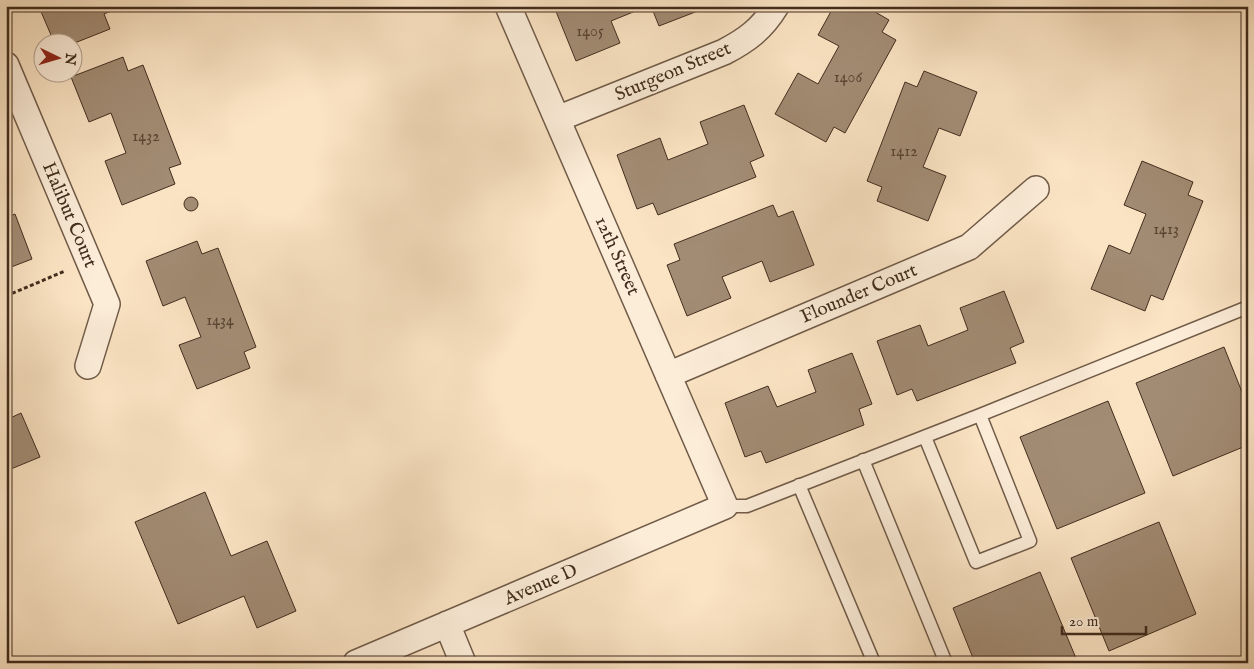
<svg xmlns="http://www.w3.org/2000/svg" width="1254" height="669" viewBox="0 0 1254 669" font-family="'IM FELL English',serif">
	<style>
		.building { fill: #a28c74; stroke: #422d1e }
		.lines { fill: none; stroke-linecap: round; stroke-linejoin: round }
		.service-casing { stroke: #705b48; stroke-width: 15 }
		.minor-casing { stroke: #705b48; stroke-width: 28 }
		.path { stroke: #422d1e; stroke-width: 3; stroke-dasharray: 4 2.5; stroke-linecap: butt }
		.service { stroke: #fcedd9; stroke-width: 12 }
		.minor { stroke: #fcedd9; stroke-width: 25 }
		.labels { text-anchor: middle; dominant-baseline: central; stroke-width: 4; stroke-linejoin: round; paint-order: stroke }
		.number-label { font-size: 16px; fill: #5a4534 }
		.street-label { font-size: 19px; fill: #422d1e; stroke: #fcedd9 }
	</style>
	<rect width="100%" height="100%" fill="#fbe4c4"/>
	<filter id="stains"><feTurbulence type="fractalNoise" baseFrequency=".004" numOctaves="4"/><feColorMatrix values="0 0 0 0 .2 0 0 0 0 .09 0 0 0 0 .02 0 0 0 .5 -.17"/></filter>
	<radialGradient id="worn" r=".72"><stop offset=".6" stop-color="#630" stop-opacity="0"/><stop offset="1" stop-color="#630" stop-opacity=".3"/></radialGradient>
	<path class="building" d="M115 6 116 9 104 14 110 29 72 44V42H54L39 7Z
		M563 6H648L611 21 620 43 576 61 555 9Z
		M651 6H701L703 9 659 26Z
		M834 6H865L889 20 882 32 896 40 845 133 834 127 826 142 775 114 798 73 818 84 839 46 818 35Z
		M123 57 128 71 143 65 181 164 169 168 175 184 122 205 105 161 126 153 111 113 89 122 71 77Z
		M924 71 977 92 960 136 939 128 923 167 946 176 928 221 877 201 882 187 867 181 905 82 917 87Z
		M744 105 764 156 750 162 756 177 658 215 653 203 637 209 617 155 660 138 668 160 708 144 700 122Z
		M1142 161 1193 182 1188 195 1203 201 1163 300 1151 295 1145 311 1091 289 1109 245 1130 254 1146 214 1124 205Z
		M184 204a7 7 0 1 1 14 0a7 7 0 1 1-14 0Z
		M773 205 778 217 793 211 814 265 770 282 762 261 722 277 731 298 687 316 667 265 680 260 674 244Z
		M15 214 32 259 6 269V218Z
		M197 241 202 254 218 248 256 347 244 352 250 368 197 389 179 345 201 337 185 297 163 306 146 261Z
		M1004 291 1024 342 1010 348 1016 363 917 401 912 389 897 395 877 341 920 325 928 346 968 330 960 308Z
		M1224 347 1248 407V445L1173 476 1136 383Z
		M852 353 872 404 859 409 864 425 766 463 761 451 745 457 725 403 768 386 777 407 816 392 808 370Z
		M1108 401 1145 493 1057 529 1020 437Z
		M21 413 40 457 6 471V420Z
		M205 492 231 556 267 541 296 611 257 628 244 596 178 624 135 522Z
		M1159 522 1196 614 1109 651 1071 558Z
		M1040 572 1078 663H975L953 608Z"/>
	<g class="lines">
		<g class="service-casing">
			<path id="service" d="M925 437 976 562 1030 541 980 415
				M863 460 946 663
				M799 485 874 663
				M725 506H747L980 415 1248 307"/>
		</g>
		<g class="minor-casing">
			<path id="minor" d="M6 65 107 304 88 366
				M557 119 724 52C747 40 762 29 776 6
				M668 375 969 247 1036 189
				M447 624 463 663
				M356 663 725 506 508 6"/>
		</g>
		<path class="path" d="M6 296 65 271"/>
		<use href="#service" class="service"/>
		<use href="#minor" class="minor"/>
	</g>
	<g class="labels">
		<g class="number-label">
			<text x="590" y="32">1405</text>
			<text x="848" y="78">1406</text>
			<text x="146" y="137">1432</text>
			<text x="904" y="152">1412</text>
			<text x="1166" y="230">1413</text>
			<text x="220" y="321">1434</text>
		</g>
		<g class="street-label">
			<text transform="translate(673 72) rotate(-23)">Sturgeon Street</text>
			<text transform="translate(69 215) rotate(67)">Halibut Court</text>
			<text transform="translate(617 256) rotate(66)">12th Street</text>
			<text transform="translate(859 294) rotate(-23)">Flounder Court</text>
			<text transform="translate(541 585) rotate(-23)">Avenue D</text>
		</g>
	</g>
	<rect width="1254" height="669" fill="none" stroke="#fbe4c4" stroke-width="25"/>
	<rect x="8" y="8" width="1239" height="654" fill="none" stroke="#422d1e" stroke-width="2.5"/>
	<rect x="12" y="12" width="1229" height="644" fill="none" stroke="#422d1e"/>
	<g transform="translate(58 58) rotate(95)"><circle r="24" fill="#fcedd9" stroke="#b2a08e"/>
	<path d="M0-4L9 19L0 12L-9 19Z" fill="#8f2418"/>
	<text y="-8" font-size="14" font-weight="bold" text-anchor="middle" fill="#422d1e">N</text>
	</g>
	<path d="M1062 626v8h84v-8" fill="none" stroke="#422d1e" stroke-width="2.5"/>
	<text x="1069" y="626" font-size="15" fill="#422d1e" stroke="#fcedd9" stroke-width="4" paint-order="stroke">20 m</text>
	<rect width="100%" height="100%" filter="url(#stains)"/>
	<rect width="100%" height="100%" fill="url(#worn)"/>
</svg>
